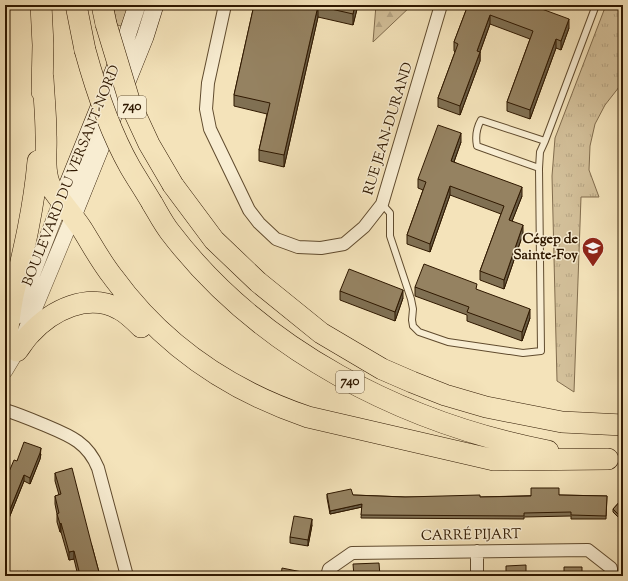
<svg xmlns="http://www.w3.org/2000/svg" width="628" height="581" viewBox="0 0 628 581" font-family="'Sorts Mill Goudy',serif">
	<style>
		.grass { fill: url(#grass-tufts); stroke: #816c4d }
		.forest { fill: url(#forest-firs); stroke: #816c4d }
		.lines { fill: none; stroke-linecap: round; stroke-linejoin: round }
		.service-casing { stroke: #604b2e; stroke-width: 8 }
		.minor-casing { stroke: #604b2e; stroke-width: 14 }
		.tertiary-casing { stroke: #604b2e; stroke-width: 16 }
		.secondary-casing { stroke: #2f1800; stroke-width: 18 }
		.motorway-casing { stroke: #2f1800; stroke-width: 22 }
		.service { stroke: #f8edd2; stroke-width: 6 }
		.minor { stroke: #f8edd2; stroke-width: 12 }
		.tertiary { stroke: #f8edd2; stroke-width: 15 }
		.secondary { stroke: #f8edd2; stroke-width: 17 }
		.motorway { stroke: #f4e3ba; stroke-width: 21 }
		.motorway-bridge-casing { stroke: #2f1800; stroke-width: 22; stroke-linecap: butt }
		.motorway-bridge { stroke: #f4e3ba; stroke-width: 21 }
		.wall { fill: #807053; stroke: #2f1800 }
		.shaded-wall { fill: #685b44; stroke: #2f1800 }
		.building { fill: #958261; stroke: #2f1800 }
		.labels { text-anchor: middle; dominant-baseline: central; stroke-width: 3; stroke-linejoin: round; paint-order: stroke }
		.shield { fill: #f8edd2; stroke: #6b583f; stroke-width: 1 }
		.shield-label { font-size: 13px; font-weight: bold; fill: #2f1800 }
		.street-label { font-size: 14px; fill: #2f1800; stroke: #f8edd2 }
		.poi-label { font-size: 14px; font-weight: bold; fill: #2f1800; stroke: #f8edd2; text-anchor: end }
	</style>
	<defs>
		<pattern id="grass-tufts" width="24" height="20" patternUnits="userSpaceOnUse"><rect width="24" height="20" fill="#d3c09a"/><path d="M3 7l-1-3M5 7V3M7 7l1-3M15 17l-1-3M17 17v-4M19 17l1-3" fill="none" stroke="#b5a483"/></pattern>
		<pattern id="forest-firs" width="22" height="20" patternUnits="userSpaceOnUse"><rect width="22" height="20" fill="#d3c09a"/><path d="M5 1l3.5 6h-7zM16 11l3.5 6h-7z" fill="#b5a483"/></pattern>
	</defs>
	<rect width="100%" height="100%" fill="#f4e3ba"/>
	<filter id="stains"><feTurbulence type="fractalNoise" baseFrequency=".005" numOctaves="4"/><feColorMatrix values="0 0 0 0 .2 0 0 0 0 .09 0 0 0 0 .02 0 0 0 .5 -.17"/></filter>
	<radialGradient id="worn" r=".72"><stop offset=".6" stop-color="#630" stop-opacity="0"/><stop offset="1" stop-color="#630" stop-opacity=".3"/></radialGradient>
	<path class="grass" d="M113 5H129L121 26 117 25Z
		M606 5H623V82L605 105 595 124 590 146 589 170 599 197H581L574 392 557 381 552 176 555 138Z"/>
	<path class="forest" d="M376 5H412L373 42Z"/>
	<g class="lines">
		<g class="service-casing">
			<path id="service" d="M539 168 477 146C475 136 476 129 481 120L545 141
				M382 204 390 213V236L411 299 413 309 412 320 413 326 419 332 448 342 523 353 541 351 539 168 540 152 545 141 596 5"/>
		</g>
		<g class="minor-casing">
			<path id="minor" d="M225 5 208 83 206 109 210 129 249 210 259 223 276 239 298 247 321 248 344 244 364 227 382 204 441 5
				M5 410C18 414 30 419 42 424 68 435 87 441 98 468L127 576
				M477 551V576
				M327 576 329 569 352 553 588 550 611 568V576"/>
		</g>
		<g class="tertiary-casing">
			<path id="tertiary" d="M16 317 61 201
				M5 371 17 351 73 216"/>
		</g>
		<g class="secondary-casing">
			<path id="secondary" d="M61 201 123 48 137 5
				M73 216 145 37 155 5"/>
		</g>
		<g class="motorway-casing">
			<path id="motorway" d="M41 5 43 45 42 92
				M76 5 85 50
				M102 5 106 24
				M43 78C44 97 46 116 46 135 47 151 43 172 51 187 60 201 72 214 82 229 92 245 101 262 113 277 163 346 228 390 308 417L494 460 608 459
				M173 185 214 240 258 282 321 333 382 369 412 382 445 395 486 407 562 422 623 425
				M152 203C158 213 163 223 170 232 260 350 403 423 548 451
				M6 344C8 328 10 311 13 295 24 250 34 207 38 161
				M17 351C21 346 25 339 30 334 52 310 88 292 119 309 127 313 134 320 141 327"/>
		</g>
		<use href="#service" class="service"/>
		<use href="#minor" class="minor"/>
		<use href="#tertiary" class="tertiary"/>
		<use href="#secondary" class="secondary"/>
		<use href="#motorway" class="motorway"/>
		<g class="motorway-bridge-casing">
			<path id="motorway-bridge" d="M106 24 130 103 149 144 173 185
				M85 50C96 90 109 130 130 167 137 179 145 191 152 203"/>
		</g>
		<use href="#motorway-bridge" class="motorway-bridge"/>
	</g>
	<path class="wall" d="M254 5H358L353 25 318 17 284 167 259 161V150L267 114 234 106V95Z
		M468 5 569 28 561 50 556 48 530 119 507 111V102L530 39 490 24 480 52V61L460 115 438 107V98L455 52 454 51V42Z
		M461 142 454 162 522 196 512 221 523 234 504 289 480 280V271L501 214 450 195 430 252 407 244V235L423 190 418 188V179Z
		M415 287 477 290 530 318 522 341 467 321V315L415 296Z
		M340 291 403 298 395 321 340 300Z
		M41 454 40 459 30 484 24 481 5 528V481L17 461Z
		M55 473 92 546 100 576H78L74 559 69 560 61 532H60L57 522V514L55 504V496L59 495 55 481Z
		M327 494 405 497H480L559 495 607 496 606 519H571V516L524 517V519L361 518 362 507 330 514 327 498Z
		M623 498V522L613 512V509Z
		M312 525 308 546 290 543V537Z"/>
	<path class="shaded-wall" d="M355 5H358L353 25V14Z
		M318 6V17L284 167V155Z
		M490 15V24L477 60V51Z
		M569 19V28L561 50V41Z
		M556 39V48L530 119V110Z
		M480 52V61L460 115V106Z
		M461 133V142L451 170V161Z
		M450 186V195L430 252V244Z
		M522 187V196L509 229V220Z
		M523 225V234L504 289V280Z
		M403 290V298L395 321V312Z
		M530 309V318L522 341V332Z
		M41 448 40 459 30 484V478Z
		M24 475V481L5 528V522Z
		M362 504V507L330 514V511Z
		M312 519V525L308 546V540Z
		M61 523V532H60V524Z
		M74 551V559L69 560V552Z"/>
	<path class="building" d="M254 5H355L353 14 318 6 284 155 259 150 270 103 234 95Z
		M468 5H531L569 19 561 41 556 39 530 110 507 102 533 31 490 15 477 51 480 52 460 106 438 98 458 44 454 42Z
		M438 125 461 133 451 161 522 187 509 220 523 225 504 280 480 271 504 206 450 186 430 244 407 235 426 182 418 179Z
		M424 264 477 284 476 289 530 309 522 332 467 312 469 307 415 287Z
		M349 269 403 290 395 312 340 291Z
		M24 442 41 448 40 453 30 478 24 475 5 522V481L14 460 17 461Z
		M72 468 92 546 100 576H76L80 575 74 551 69 552 61 523 60 524 57 514 59 513 55 496 61 494 55 473Z
		M531 488H559V495L607 496 606 516 571 515V512L524 513V516L361 515 362 504 330 511 327 494 351 489 353 495 405 497 480 495V497L531 496Z
		M623 498V519L613 509Z
		M294 516 312 519 308 540 290 537Z
		M379 563 380 576H354L353 564Z
		M526 565V576H506V566Z
		M564 567H582V576H564Z
		M282 568 302 572 301 576H281Z
		M28 571 30 576H14Z"/>
	<defs>
		<g id="university-pin" transform="scale(1.15)"><path d="M0 17L-7.5 6A9.5 9.5 0 1 1 7.5 6Z" fill="#8f2418" stroke="#f8edd2"/><path d="M0-5L7-2L0 1L-7-2ZM-4 1L0 2.5L4 1V4Q0 6-4 4Z" fill="#fff"/></g>
	</defs>
	<g fill-rule="evenodd">
		<use href="#university-pin" x="593" y="248"/>
	</g>
	<g class="labels">
		<g class="shield">
			<rect x="118" y="96" width="28" height="22" rx="3"/>
			<rect x="336" y="371" width="28" height="22" rx="3"/>
		</g>
		<g class="shield-label">
			<text x="132" y="107">740</text>
			<text x="350" y="382">740</text>
		</g>
		<g class="street-label">
			<text transform="translate(389 129) rotate(-73)">RUE JEAN-DURAND</text>
			<text transform="translate(72 176) rotate(-68)">BOULEVARD DU VERSANT-NORD</text>
			<text transform="translate(471 536) rotate(-1)">CARRÉ PIJART</text>
		</g>
		<g class="poi-label">
			<text x="578" y="240">Cégep de<tspan x="578" dy="16">Sainte-Foy</tspan></text>
		</g>
	</g>
	<rect width="628" height="581" fill="none" stroke="#f4e3ba" stroke-width="20"/>
	<rect x="6" y="6" width="616" height="569" fill="none" stroke="#2f1800" stroke-width="2"/>
	<rect x="10" y="10" width="608" height="561" fill="none" stroke="#2f1800"/>
	<rect width="100%" height="100%" filter="url(#stains)"/>
	<rect width="100%" height="100%" fill="url(#worn)"/>
</svg>
